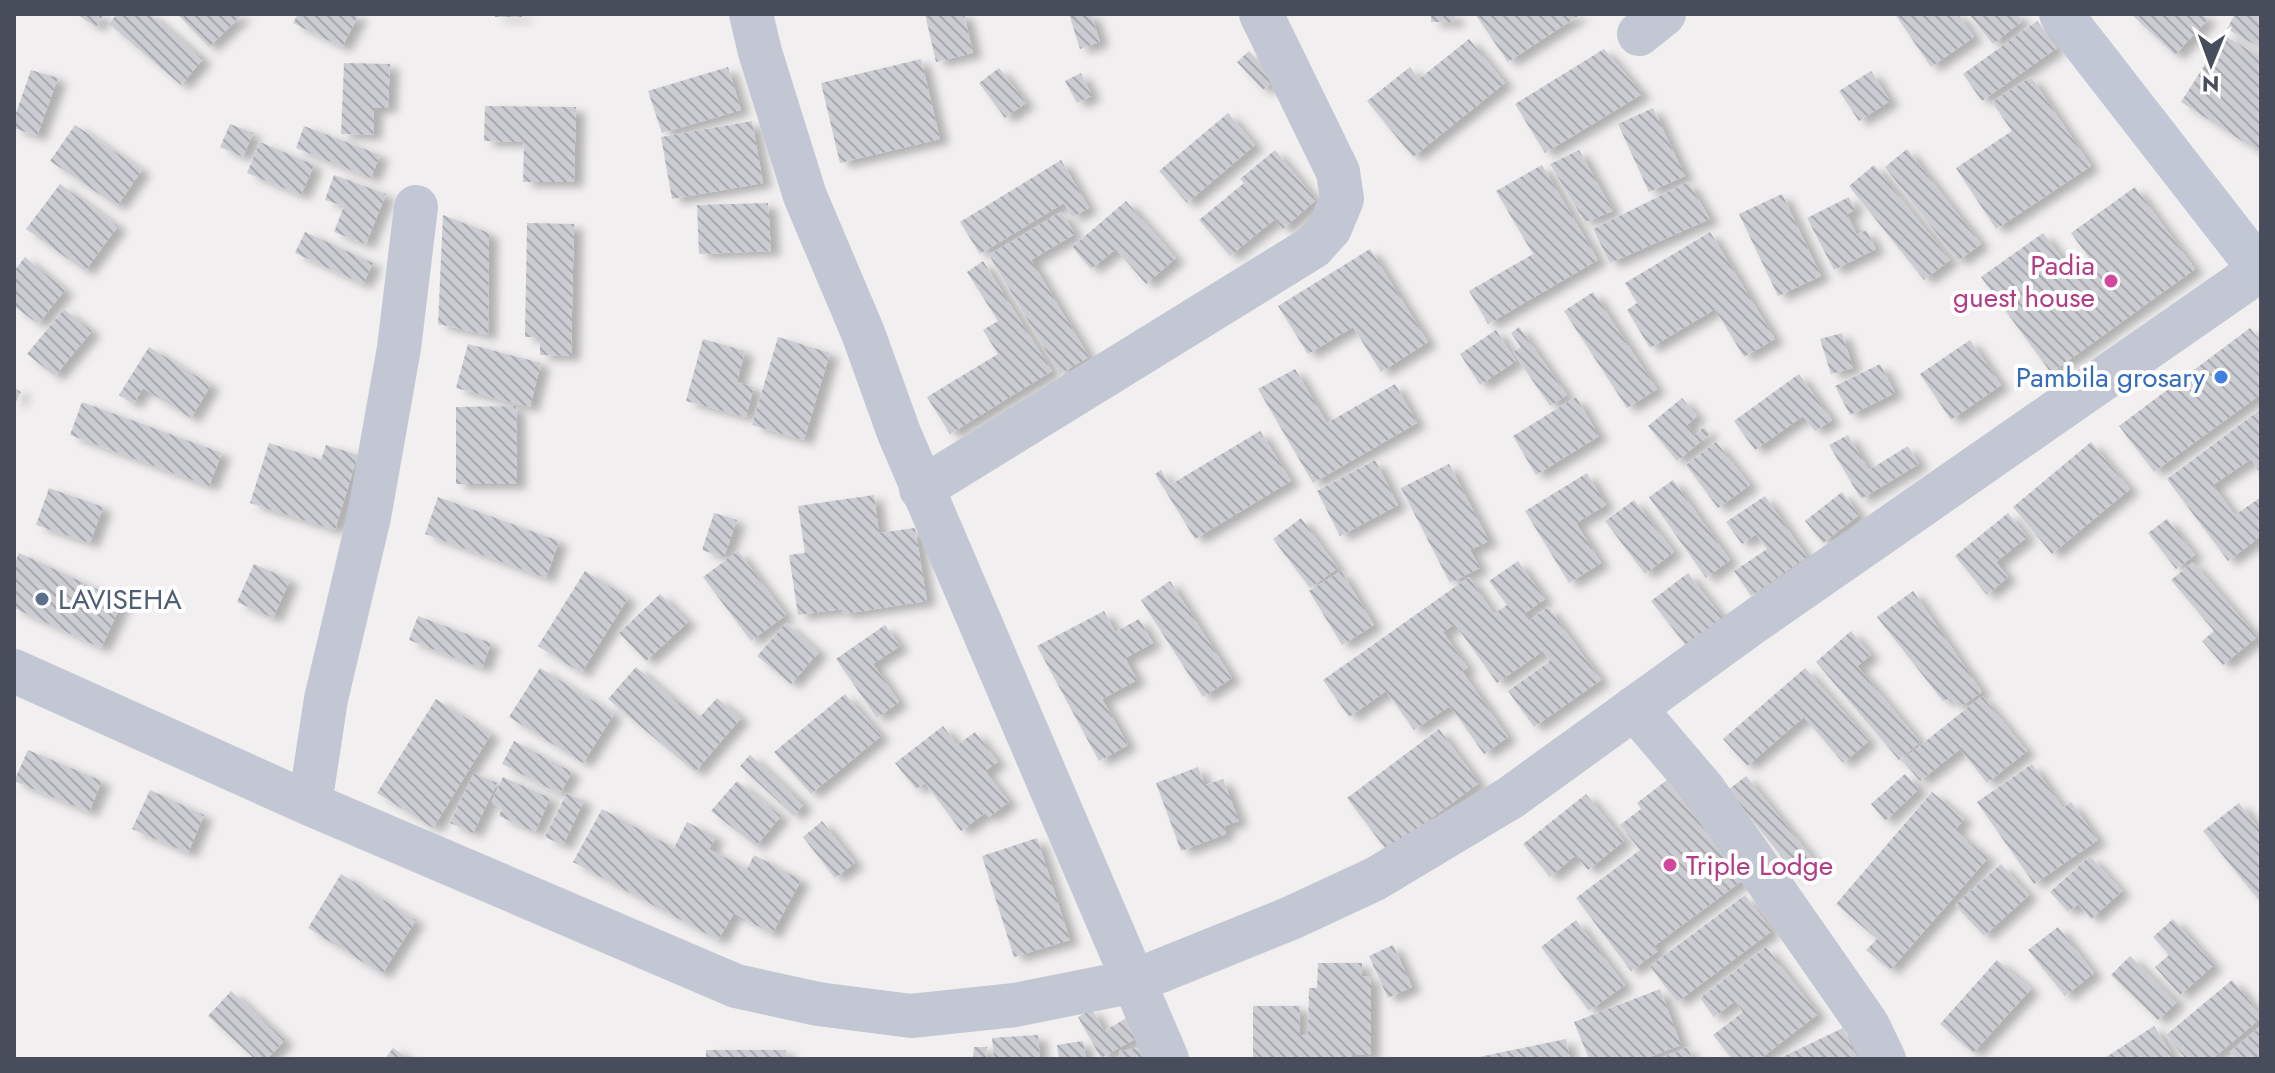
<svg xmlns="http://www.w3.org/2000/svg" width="2275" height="1073" viewBox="0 0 2275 1073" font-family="Jost,sans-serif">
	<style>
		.building { fill: url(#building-back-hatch); filter: url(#shadow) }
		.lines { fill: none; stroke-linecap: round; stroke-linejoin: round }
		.street { stroke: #c3c7d3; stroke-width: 44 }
		.secondary { stroke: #c2c7d6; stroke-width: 44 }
		.hotel-dot { fill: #d1479c; stroke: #fff; stroke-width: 3 }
		.shop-dot { fill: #3f7fe0; stroke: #fff; stroke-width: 3 }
		.service-dot { fill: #5c6f8a; stroke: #fff; stroke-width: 3 }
		.labels { text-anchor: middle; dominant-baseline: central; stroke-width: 8; stroke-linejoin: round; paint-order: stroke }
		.hotel-label { font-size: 28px; fill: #b23c85; stroke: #fff; text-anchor: end }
		.shop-label { font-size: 28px; fill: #366cbe; stroke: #fff; text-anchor: end }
		.service-label { font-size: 28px; fill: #4e5e75; stroke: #fff; text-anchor: start }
	</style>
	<defs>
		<pattern id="building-back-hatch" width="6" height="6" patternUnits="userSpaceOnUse" patternTransform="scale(2)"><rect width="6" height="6" fill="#cccdd3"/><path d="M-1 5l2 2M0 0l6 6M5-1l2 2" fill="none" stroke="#a8a9ae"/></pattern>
		<filter id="shadow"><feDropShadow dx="9" dy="5" stdDeviation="4" flood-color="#0004"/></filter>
	</defs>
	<rect width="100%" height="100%" fill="#f1efef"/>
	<path class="building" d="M76 14H104L96 27Z
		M117 14H150L203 59 181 85 109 24Z
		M177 14H243L209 47Z
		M298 14H359L342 47 293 23Z
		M495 14H522V17H495Z
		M925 14H964L973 53 936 62Z
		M1069 14H1091L1100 42 1080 49Z
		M1431 14H1455V22H1431Z
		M1475 14H1581L1508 62Z
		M1895 14H1958L1974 37 1931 67Z
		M1969 14H2017L2022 21 1993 44Z
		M2131 14H2202L2208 19 2175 55Z
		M2235 14 2261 15V48L2227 29Z
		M2037 21 2057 48 1982 101 1963 74Z
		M2224 35 2261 58V153L2181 102Z
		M1469 39 1505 83 1413 157 1367 101 1410 67 1419 79Z
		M1604 49 1642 94 1545 153 1515 104Z
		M1249 51 1275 80 1263 90 1237 62Z
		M921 59 940 139 840 163 821 83Z
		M344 63 390 64 388 108H374L373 135 341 134Z
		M728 67 741 110 662 133 648 91Z
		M999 68 1026 103 1005 118 979 83Z
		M31 70 58 78 37 136 14 128V119Z
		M1871 71 1890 101 1859 121 1839 91Z
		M1081 73 1092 96 1077 103 1065 81Z
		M2031 77 2091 166 1996 229 1956 168 2012 131 1992 102Z
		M485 106 576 107 574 182H523L524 142 484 141Z
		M1653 108 1685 176 1649 192 1618 124Z
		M1228 113 1255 145 1187 203 1159 171Z
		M752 121 763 183 672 199 661 137Z
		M230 124 253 133 243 157 220 147Z
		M75 125 142 170 117 206 50 161Z
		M304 126 380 155 371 178 296 148Z
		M260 142 314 165 301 195 247 173Z
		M1907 149 1981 244 1958 261 1885 167Z
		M1275 150 1316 200 1283 229 1275 219 1230 256 1199 220 1244 183 1240 179Z
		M1579 150 1613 211 1585 222 1550 164Z
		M1061 160 1089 208 1072 217 1064 203 980 254 960 222Z
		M1542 165 1598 260 1488 324 1469 291 1533 254 1496 191Z
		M1874 165 1950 260 1924 280 1849 186Z
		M334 175 386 194 366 244 334 232 344 206 325 200Z
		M1688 182 1710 219 1610 263 1593 229Z
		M60 184 118 226 85 271 26 229Z
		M2135 187 2195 269 2051 373 1981 277 2043 233 2072 272 2090 259 2071 233Z
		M1782 194 1821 276 1778 296 1739 214Z
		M1849 197 1855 210 1847 214 1857 235 1866 230 1876 249 1834 270 1807 218Z
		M1126 201 1176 258 1146 284 1116 249 1091 269 1072 247Z
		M768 203 771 251 699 254 697 205Z
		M1061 212 1075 234 1031 260 1089 357 1060 374 989 255Z
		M443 215 489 233 488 335 438 324Z
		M527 223 574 224 571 356 540 355V337H525Z
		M305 232 373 263 363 284 295 253Z
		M1710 232 1775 339 1744 357 1715 309 1650 348 1627 310 1637 303 1625 283Z
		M1370 249 1428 342 1381 372 1353 327 1308 354 1278 306Z
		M25 257 65 290 38 324 14 306V271Z
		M983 261 1052 371 950 434 927 397 998 354 983 330 998 321 967 272Z
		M1593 292 1657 389 1627 408 1564 311Z
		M64 309 92 331 55 376 27 354Z
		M1519 327 1567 395 1550 406 1513 352 1521 347 1511 333Z
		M2250 328 2261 342V394L2154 472 2119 426Z
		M1496 330 1516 361 1480 385 1460 354Z
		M1842 333 1853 368 1831 374 1820 339Z
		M778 337 830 353 804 440 752 425Z
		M703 339 745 351 737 382 754 387 746 417 686 401Z
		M1970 340 2001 385 1951 420 1920 374Z
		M468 344 541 363 530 407 456 388Z
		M149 347 211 385 191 418 143 388 133 404 119 395Z
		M1880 364 1895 393 1850 415 1835 386Z
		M1295 369 1327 423 1395 384 1417 423 1313 483 1258 389Z
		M1799 374 1832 420 1815 431 1803 416 1755 450 1734 421Z
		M14 388 21 392 14 405Z
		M1576 397 1599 436 1536 475 1513 436Z
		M1682 398 1697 416 1687 425 1695 435 1704 427 1710 434 1677 461 1648 426Z
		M82 402 222 453 209 486 70 435Z
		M516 406 517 484H456V407Z
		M2261 409V474L2251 459 2213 485 2235 515 2261 497V536L2228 561 2167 479Z
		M1260 431 1291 481 1195 539 1155 474 1161 470 1170 485Z
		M1848 435 1869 470 1908 446 1919 464 1861 499 1829 445Z
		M1716 442 1750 485 1718 508 1686 465Z
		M2091 442 2130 489 2052 554 2013 507Z
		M269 443 321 460 326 445 358 455 335 530 250 503Z
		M1375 460 1398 505 1340 536 1317 491Z
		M1449 464 1489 541 1470 550 1480 568 1450 583 1401 488Z
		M1587 473 1606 505 1576 523 1601 563 1569 583 1525 511Z
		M1673 480 1730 560 1706 578 1649 497Z
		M49 488 103 507 90 543 36 525Z
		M1842 492 1859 515 1823 543 1805 521Z
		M874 495 879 533 915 528 927 601 843 614 842 609 798 615 789 555 805 553 798 506Z
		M1765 496 1807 557 1751 596 1734 571 1767 549 1756 534 1742 544 1726 522Z
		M438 497 559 541 546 578 425 534Z
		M1634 500 1674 552 1645 574 1605 521Z
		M714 513 737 520 724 557 702 550Z
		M2008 513 2027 537 1996 562 2008 577 1987 595 1955 556Z
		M1301 518 1338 568 1310 588 1273 539Z
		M2167 519 2195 555 2176 569 2148 533Z
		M738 551 786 615 751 641 703 577Z
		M19 553 123 601 101 648 14 608V565Z
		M1518 561 1545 599 1524 614 1529 621 1548 607 1601 680 1534 727 1508 691 1550 661 1543 651 1497 683 1455 624 1443 632 1468 668 1462 671 1508 737 1484 754 1450 706 1414 730 1386 691 1349 717 1323 680 1469 577 1494 614 1507 605 1489 581Z
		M2193 562 2257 637 2223 665 2202 641 2214 631 2171 580Z
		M254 564 290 580 273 618 237 602Z
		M585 571 628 598 581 673 538 646Z
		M1341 571 1374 625 1342 645 1309 591Z
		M1688 573 1724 620 1688 648 1651 601Z
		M1170 581 1232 678 1203 697 1141 600Z
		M1913 591 1982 692 1960 707 1950 698 1943 701 1877 617Z
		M660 594 688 622 646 661 619 633Z
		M1104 611 1115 632 1139 619 1153 643 1125 658 1137 680 1102 699 1128 745 1099 761 1037 646Z
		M418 616 491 643 482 668 409 640Z
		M786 623 819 652 791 684 757 656Z
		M885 625 900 646 873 664 899 702 877 718 836 659Z
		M1851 631 1871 655 1857 666 1920 742 1899 760 1816 662Z
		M636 667 698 719 717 698 741 718 695 772 608 699Z
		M540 668 614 714 583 763 509 717Z
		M1805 668 1869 741 1843 763 1804 717 1747 766 1723 739Z
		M845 694 881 736 811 794 774 752Z
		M1982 696 2027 751 1987 783 1960 749 1920 781 1902 760Z
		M436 699 491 734 433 828 377 793Z
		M943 726 957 745 975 732 998 762 985 771 1009 802 989 817 985 813 961 831 925 783 916 789 895 763Z
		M1439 729 1479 783 1387 851 1347 798Z
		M514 741 572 772 560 794 502 764Z
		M28 750 102 781 89 812 14 781Z
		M750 755 804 804 794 816 740 766Z
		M2032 764 2063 808 2071 802 2098 840 2034 884 1977 802Z
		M1198 767 1205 785 1223 779 1239 821 1224 826 1226 834 1181 851 1156 783Z
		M474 773 497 783 473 833 450 823Z
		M1905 774 1919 789 1885 821 1871 804Z
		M1746 776 1815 861 1797 876 1728 790Z
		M503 777 550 798 535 832 499 816 502 808 491 803Z
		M1667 780 1743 880 1654 946 1658 951 1631 971 1576 898 1640 850 1620 825 1641 809 1637 803Z
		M737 781 781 816 756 846 711 811Z
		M150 790 204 815 188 853 132 829Z
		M1932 792 1964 819 1955 830 1988 858 1890 970 1866 950 1877 939 1836 904Z
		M567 793 584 801 563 845 545 837Z
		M1586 794 1624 841 1588 870 1576 855 1550 877 1523 844Z
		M2239 803 2261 831V903L2203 831Z
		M602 809 674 848 687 822 716 837 709 849 747 869 754 855 801 880 772 934 734 913 718 940 573 862Z
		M822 821 855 863 835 878 803 837Z
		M1037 838 1070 940 1014 957 982 856Z
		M2090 856 2122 891 2091 919 2078 904 2068 912 2050 892Z
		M2001 864 2029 895 1984 936 1955 905Z
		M341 874 416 920 382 974 308 928Z
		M1745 895 1772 931 1677 1002 1650 966Z
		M2173 919 2214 965 2180 995 2155 967 2169 955 2153 937Z
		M1576 920 1625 985 1589 1011 1541 947Z
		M2058 927 2094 973 2065 996 2028 950Z
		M1393 945 1412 987 1388 998 1369 956Z
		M1766 947 1818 1014 1760 1059H1732L1713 1035 1743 1012 1735 1001 1714 1017 1700 998Z
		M2130 956 2177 1002 2158 1020 2111 975Z
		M1997 960 2031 989 1973 1053 1940 1024Z
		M1318 963H1362V977L1371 976V1055H1351L1352 1059H1253V1006H1300L1299 1035H1308L1309 988H1317Z
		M2232 980 2261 1015V1018L2212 1059H2186L2166 1035Z
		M1660 989 1681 1045 1644 1059H1589L1574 1022Z
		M231 991 285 1040 267 1059H255L208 1016Z
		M1092 1009 1104 1031 1132 1015 1144 1034 1101 1058 1078 1017Z
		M2154 1026 2175 1059H2103Z
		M2261 1026V1059H2236L2230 1052Z
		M1843 1028 1858 1059H1778Z
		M1038 1035 1040 1059H994L992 1038Z
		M1566 1039 1570 1059H1474V1058Z
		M1083 1041 1086 1059H1059L1057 1045Z
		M974 1047H987L986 1059H973Z
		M1151 1047 1153 1059H1120L1119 1051Z
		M1688 1047 1692 1059H1658Z
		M393 1048 409 1059H385Z
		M706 1050H786V1059H706Z"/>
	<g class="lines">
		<path class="street" d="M751 14 760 52 805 196 863 333 899 433 1167 1059
			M1639 34 1664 14
			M921 489 1313 247 1330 228 1342 199 1338 172 1261 14
			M14 671 310 804 736 986 818 1004 911 1016 1015 1005 1135 981 1291 918 1375 879 1510 798 1755 621 2260 270
			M1634 708 1704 790 1867 1024 1884 1059
			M310 804 326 699 369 517 399 348 416 207"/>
		<path class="secondary" d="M2061 14 2261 271"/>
	</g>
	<g class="hotel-dot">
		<circle cx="2111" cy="281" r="8"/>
		<circle cx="1670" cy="865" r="8"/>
	</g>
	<circle class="shop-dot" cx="2221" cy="377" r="8"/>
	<circle class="service-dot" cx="42" cy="599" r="8"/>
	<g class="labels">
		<g class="hotel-label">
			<text x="2095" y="265">Padia<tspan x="2095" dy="32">guest house</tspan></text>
			<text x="1686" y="865" text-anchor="start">Triple Lodge</text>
		</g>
		<g class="shop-label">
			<text x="2205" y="377">Pambila grosary</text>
		</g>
		<g class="service-label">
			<text x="58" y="599">LAVISEHA</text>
		</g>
	</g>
	<rect width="2275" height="1073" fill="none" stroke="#484d5b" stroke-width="32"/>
	<g transform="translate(2211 64) rotate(181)" stroke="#ffffff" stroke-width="6" paint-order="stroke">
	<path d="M0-6L14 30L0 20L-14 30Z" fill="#484d5b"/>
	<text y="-12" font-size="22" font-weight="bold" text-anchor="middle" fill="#484d5b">N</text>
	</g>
</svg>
